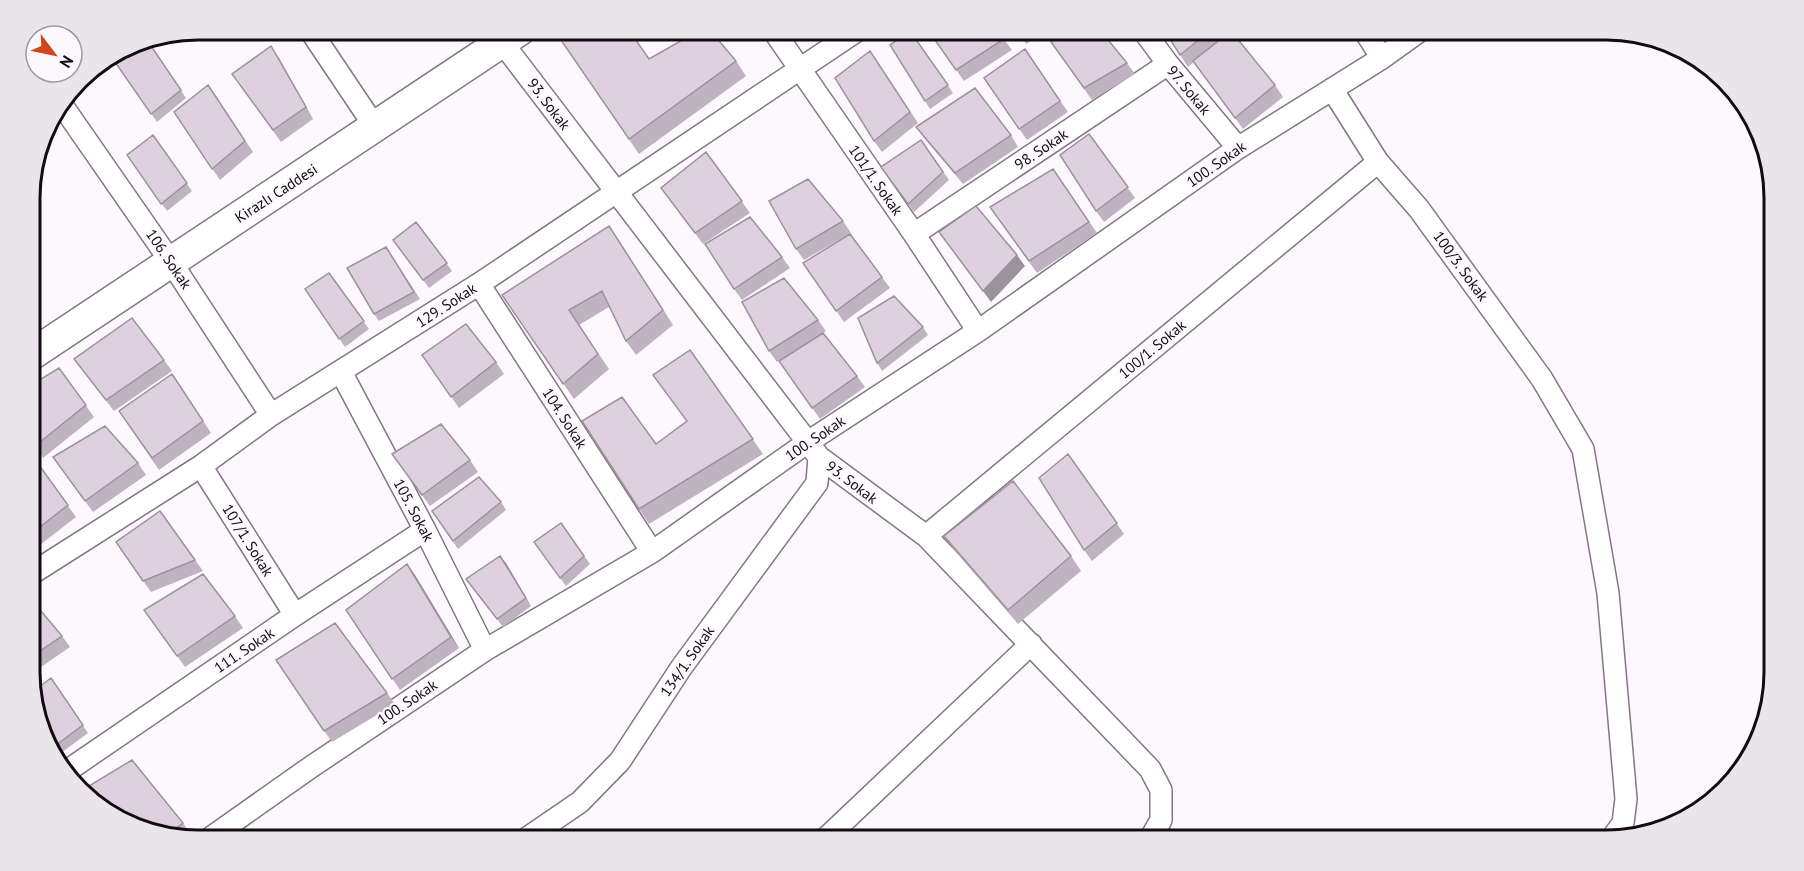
<svg xmlns="http://www.w3.org/2000/svg" width="1804" height="871" viewBox="0 0 1804 871" font-family="'PT Sans',sans-serif">
	<style>
		.lines { fill: none; stroke-linecap: round; stroke-linejoin: round }
		.minor-casing { stroke: #847785; stroke-width: 24 }
		.secondary-casing { stroke: #847785; stroke-width: 33 }
		.minor { stroke: #fff; stroke-width: 21 }
		.secondary { stroke: #fff; stroke-width: 30 }
		.wall { fill: #c0b3c1 }
		.shaded-wall { fill: #9c929d }
		.building { fill: #dfd0e0; stroke: #9c929d; stroke-width: 1.5 }
		.labels { text-anchor: middle; dominant-baseline: central; stroke-width: 4.5; stroke-linejoin: round; paint-order: stroke }
		.street-label { font-size: 15px; fill: #110c11; stroke: #fdf7fe }
		.rim { fill: none; stroke: #110c11; stroke-width: 3 }
	</style>
	<rect width="100%" height="100%" fill="#fdf7fe"/>
	<g class="lines">
		<g class="minor-casing">
			<path id="minor" d="M310 30 375 127
				M773 30 914 234 978 331
				M1143 30 1168 64 1238 148
				M1364 30 1382 58
				M501 41 819 457 926 536 1150 769 1161 790V820L1149 841
				M1332 89 1378 162 1419 209 1542 379 1583 449 1608 593 1626 799 1623 823 1610 841
				M62 105 171 262 271 415
				M914 234 1168 64
				M479 284 652 552
				M341 372 425 530 485 650
				M201 466 295 615
				M926 536 1378 162
				M31 574 201 466 271 415 479 284 858 30
				M64 773 295 615 425 530
				M206 841 311 767 485 650 652 552 808 442 978 331 1238 148 1382 58 1421 30
				M523 841 580 802 620 761 681 668 817 483 819 457
				M823 841 1031 644"/>
		</g>
		<g class="secondary-casing">
			<path id="secondary" d="M31 355 520 30"/>
		</g>
		<use href="#minor" class="minor"/>
		<use href="#secondary" class="secondary"/>
	</g>
	<path class="wall" d="M319 30H338L325 38Z
		M554 30 649 59 736 61 746 76 639 154Z
		M928 30H997L1012 50 964 81Z
		M1018 30H1049L1026 44Z
		M1164 30H1233L1231 32 1275 85 1283 97 1243 129 1194 62 1188 67Z
		M910 31 953 93 930 109 925 101Z
		M1051 42 1127 63 1135 74 1092 100Z
		M149 43 186 98 157 122 115 62Z
		M1025 49 1068 112 1027 140 984 78Z
		M870 51 918 123 882 152 874 141Z
		M279 58 313 119 281 142 232 74Z
		M216 96 253 152 220 180 174 112Z
		M916 127 1011 135 1018 147 963 184 924 138Z
		M1089 134 1135 198 1104 222 1096 211Z
		M153 135 192 191 167 211 127 155Z
		M921 140 949 180 914 212 881 167Z
		M706 152 750 213 703 244 661 188Z
		M1053 169 1097 233 1037 273 990 207Z
		M843 221 851 233 804 260 796 249Z
		M416 222 452 271 429 288 393 240Z
		M609 226 673 325 636 355 626 341 609 307 579 325 609 369 574 399 502 295Z
		M850 234 890 288 844 322 803 263Z
		M391 254 420 299 379 321 374 314Z
		M782 257 790 268 742 300 734 289Z
		M329 273 369 329 345 347 305 289Z
		M818 320 826 331 777 362 769 351Z
		M923 327 928 335 882 371 877 363Z
		M690 350 763 454 649 524 639 509 656 444 687 422Z
		M422 355 496 362 504 374 459 408Z
		M74 359 164 360 172 371 114 411Z
		M779 361 857 376 865 387 820 419Z
		M59 368 94 417 43 458 31 440Z
		M180 385 211 433 159 470 119 411Z
		M392 454 470 460 478 472 430 506Z
		M1068 454 1124 534 1092 561 1084 550Z
		M53 457 138 463 146 475 93 512Z
		M39 465 76 517 31 552V470Z
		M501 502 506 510 458 549 432 511Z
		M160 511 203 571 151 592 116 542Z
		M561 523 590 564 566 586 534 542Z
		M944 536 1071 556 1081 571 1018 624 954 550Z
		M506 563 531 606 503 627 466 579Z
		M407 564 415 575 459 648 400 690 346 610Z
		M31 599 62 636 70 647 31 674Z
		M144 610 235 616 243 628 185 667Z
		M276 660 387 693 395 704 332 742Z
		M51 678 88 733 61 753 46 730Z
		M183 823 191 834 185 838 124 824Z"/>
	<path class="shaded-wall" d="M271 46 279 58 313 119 306 107Z
		M609 226 619 241 673 325 663 310Z
		M1017 255 1025 266 991 302 983 291Z
		M500 556 506 563 531 606 526 598Z
		M407 564 415 575 459 648 451 637Z"/>
	<path class="building" d="M554 30H629L649 59 700 30H710L736 61 629 139Z
		M928 30H997L1004 39 956 70Z
		M1018 30H1031L1020 36Z
		M1071 30H1100L1127 63 1084 88 1051 42Z
		M1164 30H1211L1180 55Z
		M910 31 948 85 925 101 890 45Z
		M1231 31 1275 85 1235 118 1193 61Z
		M149 43 181 90 151 114 115 62Z
		M271 46 306 107 273 130 232 74Z
		M1025 49 1060 101 1019 129 984 78Z
		M870 51 910 112 874 141 835 78Z
		M208 85 245 141 212 169 174 112Z
		M975 88 1011 135 955 173 916 127Z
		M1089 134 1128 187 1096 211 1060 155Z
		M153 135 187 183 161 204 127 155Z
		M921 140 943 172 908 204 881 167Z
		M706 152 742 201 695 233 661 188Z
		M1053 169 1089 222 1029 261 990 207Z
		M808 179 843 221 796 249 769 201Z
		M976 206 1017 255 983 291 939 232Z
		M750 217 782 257 734 289 705 244Z
		M416 222 447 263 423 280 393 240Z
		M609 226 663 310 626 341 602 291 569 310 598 354 563 384 502 295Z
		M850 234 882 277 836 311 803 263Z
		M386 247 414 292 374 314 347 268Z
		M329 273 364 321 339 339 305 289Z
		M784 278 818 320 769 351 742 302Z
		M894 296 923 327 877 363 858 318Z
		M132 318 164 360 106 400 74 359Z
		M466 324 496 362 451 397 422 355Z
		M823 333 857 376 812 408 779 361Z
		M690 350 753 439 639 509 582 421 622 397 656 444 687 421 653 375Z
		M59 368 86 405 35 446 31 440V385Z
		M172 374 203 421 152 458 119 411Z
		M441 424 470 460 422 495 392 454Z
		M105 426 138 463 85 501 53 457Z
		M1068 454 1117 523 1084 550 1039 478Z
		M39 465 68 505 31 534V470Z
		M479 477 501 502 453 541 432 511Z
		M1013 481 1071 556 1008 610 944 536Z
		M160 511 195 560 143 581 116 542Z
		M561 523 584 556 560 578 534 542Z
		M500 556 526 598 497 619 466 579Z
		M407 564 451 637 392 679 346 610Z
		M203 574 235 616 177 656 144 610Z
		M31 599 62 636 31 657Z
		M335 623 387 693 324 731 276 660Z
		M51 678 83 725 56 745 46 730 31 695V693Z
		M132 760 183 823 167 834 124 824 86 792 84 789Z"/>
	<g class="labels">
		<g class="street-label">
			<text transform="translate(1189 90) rotate(50)">97. Sokak</text>
			<text transform="translate(549 104) rotate(53)">93. Sokak</text>
			<text transform="translate(1041 149) rotate(-34)">98. Sokak</text>
			<text transform="translate(1216 164) rotate(-35)">100. Sokak</text>
			<text transform="translate(876 180) rotate(55)">101/1. Sokak</text>
			<text transform="translate(276 193) rotate(-33)">Kirazlı Caddesi</text>
			<text transform="translate(169 259) rotate(56)">106. Sokak</text>
			<text transform="translate(1461 266) rotate(54)">100/3. Sokak</text>
			<text transform="translate(446 305) rotate(-33)">129. Sokak</text>
			<text transform="translate(1152 349) rotate(-40)">100/1. Sokak</text>
			<text transform="translate(565 418) rotate(57)">104. Sokak</text>
			<text transform="translate(815 438) rotate(-34)">100. Sokak</text>
			<text transform="translate(852 482) rotate(37)">93. Sokak</text>
			<text transform="translate(414 510) rotate(62)">105. Sokak</text>
			<text transform="translate(248 540) rotate(58)">107/1. Sokak</text>
			<text transform="translate(244 650) rotate(-34)">111. Sokak</text>
			<text transform="translate(687 661) rotate(-55)">134/1. Sokak</text>
			<text transform="translate(407 702) rotate(-34)">100. Sokak</text>
		</g>
	</g>
	<path d="M0 0H1804V871H0ZM198 40H1606A158 158 0 0 1 1764 198V672A158 158 0 0 1 1606 830H198A158 158 0 0 1 40 672V198A158 158 0 0 1 198 40Z" fill="#eae4eb" fill-rule="evenodd"/>
	<path class="rim" d="M198 40H1606A158 158 0 0 1 1764 198V672A158 158 0 0 1 1606 830H198A158 158 0 0 1 40 672V198A158 158 0 0 1 198 40Z"/>
	<g transform="translate(54 54) rotate(122)"><circle r="28" fill="#fdf7fe" stroke="#9f999f" stroke-width="1.5"/>
	<path d="M0-4.5L10 22L0 15L-10 22Z" fill="#cf461c"/>
	<text y="-9" font-size="16" font-weight="bold" text-anchor="middle" fill="#110c11">N</text>
	</g>
</svg>
